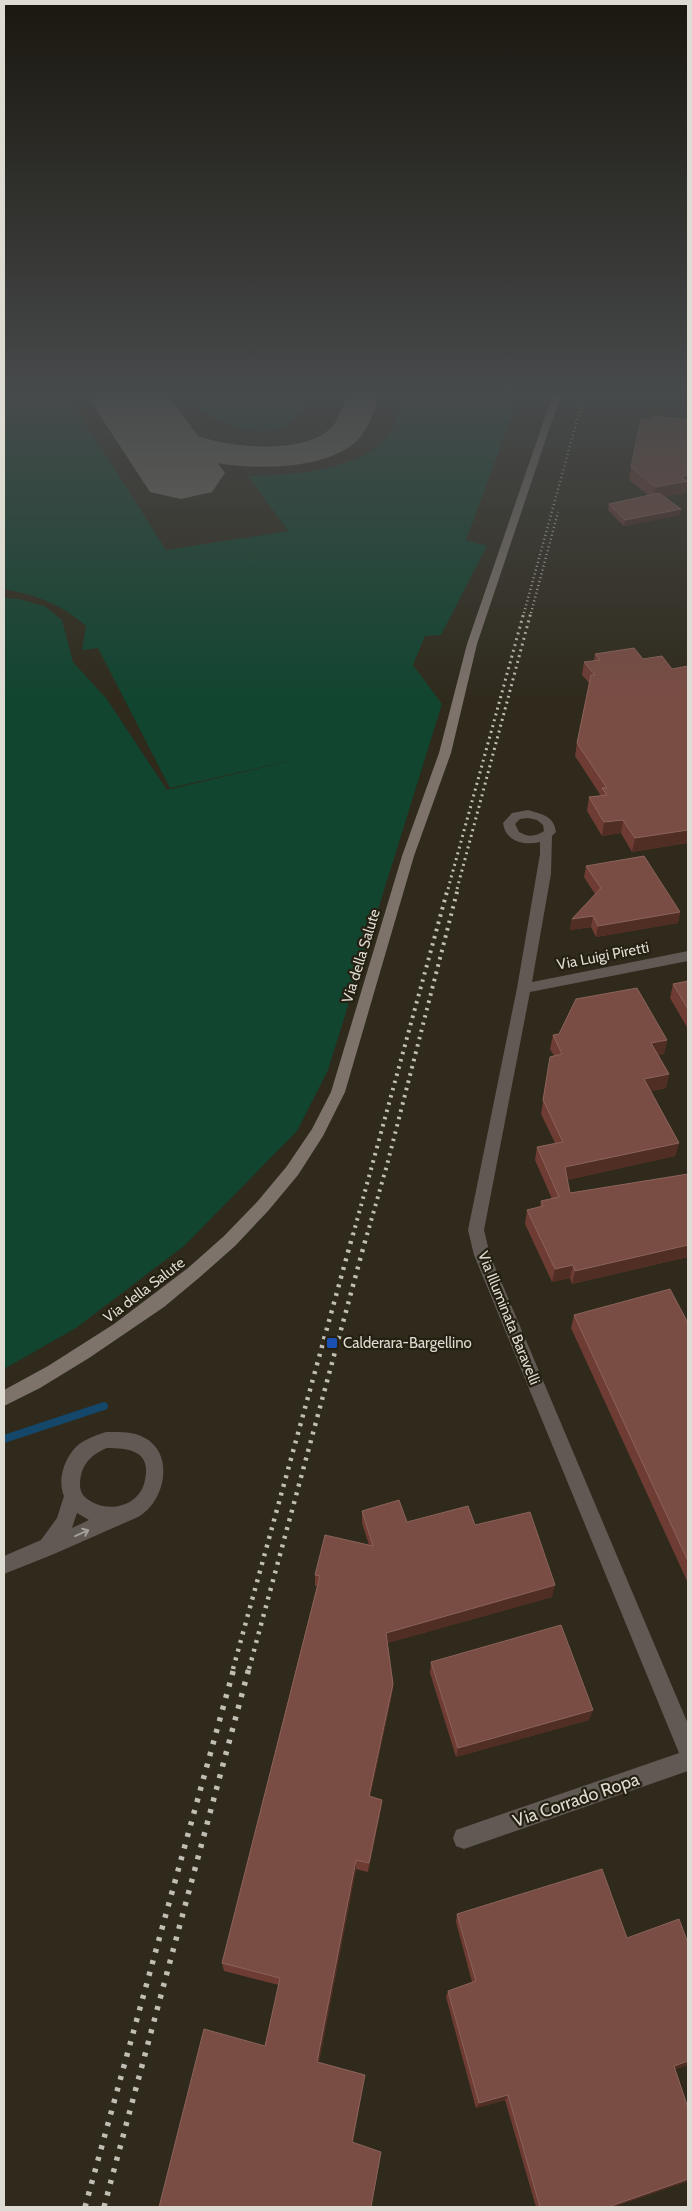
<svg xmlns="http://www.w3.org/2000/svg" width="692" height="2211" viewBox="0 0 692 2211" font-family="Cabin,sans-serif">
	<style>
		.green { fill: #114530 }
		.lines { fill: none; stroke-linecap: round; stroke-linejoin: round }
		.stream { stroke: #15476b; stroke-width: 8 }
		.taxiway { fill: #787468; fill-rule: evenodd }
		.runway { fill: #787468; fill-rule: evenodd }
		.street { fill: #605954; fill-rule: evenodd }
		.secondary { fill: #7d736b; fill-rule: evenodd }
		.rail-far4 { stroke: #c1beb4; stroke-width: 2.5; stroke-dasharray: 1 3; stroke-linecap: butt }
		.rail-far3 { stroke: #c1beb4; stroke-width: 3; stroke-dasharray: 2 4; stroke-linecap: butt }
		.rail-far2 { stroke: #c1beb4; stroke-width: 4; stroke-dasharray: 2.5 5; stroke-linecap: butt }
		.rail-far1 { stroke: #c1beb4; stroke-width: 4.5; stroke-dasharray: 3 6; stroke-linecap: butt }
		.rail { stroke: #c1beb4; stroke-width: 5.5; stroke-dasharray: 4 8; stroke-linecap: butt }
		.wall { fill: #6e3c33 }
		.shaded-wall { fill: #502e23 }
		.building { fill: #7a4d44; stroke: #8a635a }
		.oneway { stroke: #a5a099 }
		.transit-dot { fill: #1a4fb4; stroke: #262012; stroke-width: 2 }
		.labels { text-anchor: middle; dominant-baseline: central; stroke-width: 4.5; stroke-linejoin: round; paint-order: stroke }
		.street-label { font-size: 15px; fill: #dedbd2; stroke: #262012 }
		.poi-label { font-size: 15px; fill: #dedbd2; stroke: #262012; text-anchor: start }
		.near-street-label { font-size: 18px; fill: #dedbd2; stroke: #262012 }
	</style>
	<rect width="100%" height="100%" fill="#2f2a1c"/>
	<path class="green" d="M4 391H65L166 550 288 531 248 476C286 476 360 471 386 438 396 426 400 406 404 391H521L466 540 487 546 441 635 425 636 413 665 442 704 328 1070 297 1131 184 1246 76 1328 4 1369V598L19 599 44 606 62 620 73 662 106 698 167 790 307 757 170 788 98 648 82 650 86 626C61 604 36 595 4 589Z
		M186 391H315C310 403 299 417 288 424 263 440 222 426 200 409 195 405 190 397 186 391Z"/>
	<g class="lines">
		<path class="stream" d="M4 1439 104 1406"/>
		<path class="taxiway" d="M348 391H380C374 411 369 432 352 445 304 482 162 471 126 419L131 412C157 405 170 425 193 434 225 448 312 457 335 423 341 414 344 402 348 391Z"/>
		<path class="runway" d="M84 391H165L225 473 212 492 181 499 150 492Z"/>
		<path class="street" d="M528 810C542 814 554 816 556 832L552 836 551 874 532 982 688 951V961L530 992 484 1230 490 1255 688 1724V1771L464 1849 456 1846 453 1838 456 1830 679 1753 474 1255 468 1230 517 988 540 854V842C524 846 505 841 503 823L512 813ZM528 818 537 820 543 825 544 831C535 837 528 837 519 832L515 824 520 819Z
			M106 1432C120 1432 133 1431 145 1438 175 1454 165 1502 138 1517L54 1554 4 1574V1556L41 1540 57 1518 64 1496C56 1478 67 1450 84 1441 91 1437 99 1434 106 1432ZM107 1448C132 1448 153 1452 144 1484 136 1509 104 1513 86 1498 82 1495 80 1490 80 1485 80 1466 90 1455 107 1448ZM77 1513 89 1520 72 1528Z"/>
		<path class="secondary" d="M554 391H562L477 644 451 753 414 856 345 1092 323 1136 298 1175 268 1211 235 1246 200 1277 164 1307 89 1358 40 1388 4 1406V1390L48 1366 114 1324 188 1268 224 1236 257 1202 287 1166 312 1129 331 1092 402 856 439 753 467 644Z"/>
		<path class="rail-far4" d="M524 613 585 391
			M531 613 558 512"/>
		<path class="rail-far3" d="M448 889 524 612
			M457 889 531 612"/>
		<path class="rail-far2" d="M353 1235 448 888
			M367 1235 387 1165 458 888"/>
		<path class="rail-far1" d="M233 1669 353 1234
			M249 1669 367 1234"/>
		<path class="rail" d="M85 2207 234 1668
			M104 2207 249 1668"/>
	</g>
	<path class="wall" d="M651 420H688V487L686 488 685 493 665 497 680 515 624 526 608 510 609 504 648 495 629 480 631 467Z
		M595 654 643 659 672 669 688 666V844L687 843 632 852 621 833 602 836 587 811 589 797 601 796 575 756 577 743 590 684 582 675 584 662 594 661Z
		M586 866 680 912 678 923 596 937 591 927 570 930 572 919 595 894 584 877Z
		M688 981V1029L670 998 673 984Z
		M553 1035 667 1040 664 1054 658 1055 669 1074 666 1088 651 1091 679 1143 675 1156 567 1180 570 1193 688 1174V1257L572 1284 570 1278 552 1282 525 1224 527 1210 540 1207 541 1201 552 1199 535 1160 537 1147 555 1143 541 1114 550 1057 554 1056 550 1049Z
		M574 1315 688 1323V1583L571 1328Z
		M362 1511 407 1522 475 1525 552 1597 387 1643 393 1684 392 1694 370 1797 382 1800 381 1809 368 1872 356 1869 319 2062 365 2075 364 2080 353 2142 371 2207 265 2046 279 1985 224 1971 222 1963 317 1586H315V1575L369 1545 362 1523Z
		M431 1662 589 1720 456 1757 430 1673Z
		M457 1914 627 1938 688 1943V2065L675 2069 688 2108V2181L613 2207H536L505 2100 476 2108 446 1997 448 1991 472 1982 456 1922Z"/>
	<path class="shaded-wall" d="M688 469V487L686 488 685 493 653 499 655 487 684 470Z
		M681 509 680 515 624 526 625 520Z
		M623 820 621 833 602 836 604 822Z
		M688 830V838L687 843 632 852 635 838Z
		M680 912 678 923 596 937 598 926Z
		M593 916 591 927 570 930 572 919Z
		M667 1040 664 1054 648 1057 651 1043Z
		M669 1074 666 1088 641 1093 644 1079Z
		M679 1143 675 1156 562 1181 565 1167Z
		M688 1245V1257L572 1284 575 1271Z
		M573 1265 570 1278 552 1282 555 1269Z
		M555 1585 552 1597 385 1644 386 1633Z
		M393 1684 392 1694 368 1806 369 1796Z
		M593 1710 589 1720 456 1757 458 1748Z
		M382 1800 381 1809 368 1872 369 1863Z
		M356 1860V1869L318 2067 317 2062Z
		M688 2061V2065L668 2072 674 2066Z
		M365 2075 364 2080 352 2146V2142Z
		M508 2095 505 2100 476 2108 479 2103Z
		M688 2179V2181L613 2207H608Z"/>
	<path class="building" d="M653 416 688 420V469L684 470 688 473V475L681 477 687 481 655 487 631 467 641 419 651 420Z
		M659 493 681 509 625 520 609 504Z
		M634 648 643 659 662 656 672 669 688 666V830L635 838 623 820 604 822 589 797 607 795 602 788H607L577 743 591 675H595L584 662 600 660 595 654Z
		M644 856 680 912 598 926 593 916 572 919 601 888 586 866Z
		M688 981V1009L673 984Z
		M637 988 667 1040 651 1043 669 1074 644 1079 679 1143 565 1167 570 1193 688 1174V1245L575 1271 573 1265 555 1269 527 1210 543 1206 541 1201 559 1197 537 1147 563 1142 543 1100 550 1057 562 1054 553 1035 559 1034 576 999Z
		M670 1289 688 1323V1561L574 1315Z
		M399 1500 407 1522 468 1506 475 1525 530 1512 555 1585 386 1633 393 1684 369 1796 382 1800 369 1863 356 1860 317 2062 365 2075 352 2142 381 2152 371 2207H159L204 2029 265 2046 280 1978 222 1963 320 1576 315 1575 325 1535 373 1546 362 1511Z
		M561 1625 593 1710 458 1748 431 1662Z
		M602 1869 627 1938 679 1919 688 1943V2061L674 2066 688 2108V2179L608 2207H540L508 2095 479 2103 448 1991 476 1981 457 1914Z"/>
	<defs><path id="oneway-shaft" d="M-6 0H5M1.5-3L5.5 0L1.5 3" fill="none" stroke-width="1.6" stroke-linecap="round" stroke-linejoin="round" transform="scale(1.25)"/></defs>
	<use class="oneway" href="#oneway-shaft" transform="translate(82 1533) rotate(-24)"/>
	<linearGradient id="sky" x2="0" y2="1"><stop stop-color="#1a170f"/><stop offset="0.56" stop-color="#474a4b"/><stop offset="1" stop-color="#474a4b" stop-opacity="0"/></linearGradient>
	<rect width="692" height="701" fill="url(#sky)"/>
	<rect class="transit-dot" x="326" y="1337" width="12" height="12" rx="2.5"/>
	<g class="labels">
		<g class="street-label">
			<text transform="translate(361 956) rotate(-73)">Via della Salute</text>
			<text transform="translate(603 956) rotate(-11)">Via Luigi Piretti</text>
			<text transform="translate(144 1290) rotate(-37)">Via della Salute</text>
			<text transform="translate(509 1318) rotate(68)">Via Illuminata Baravelli</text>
		</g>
		<g class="poi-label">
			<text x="343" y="1343">Calderara-Bargellino</text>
		</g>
		<g class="near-street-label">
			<text transform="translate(576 1800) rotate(-19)">Via Corrado Ropa</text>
		</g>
	</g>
	<rect width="692" height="2211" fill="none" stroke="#dedbd2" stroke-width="10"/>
</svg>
